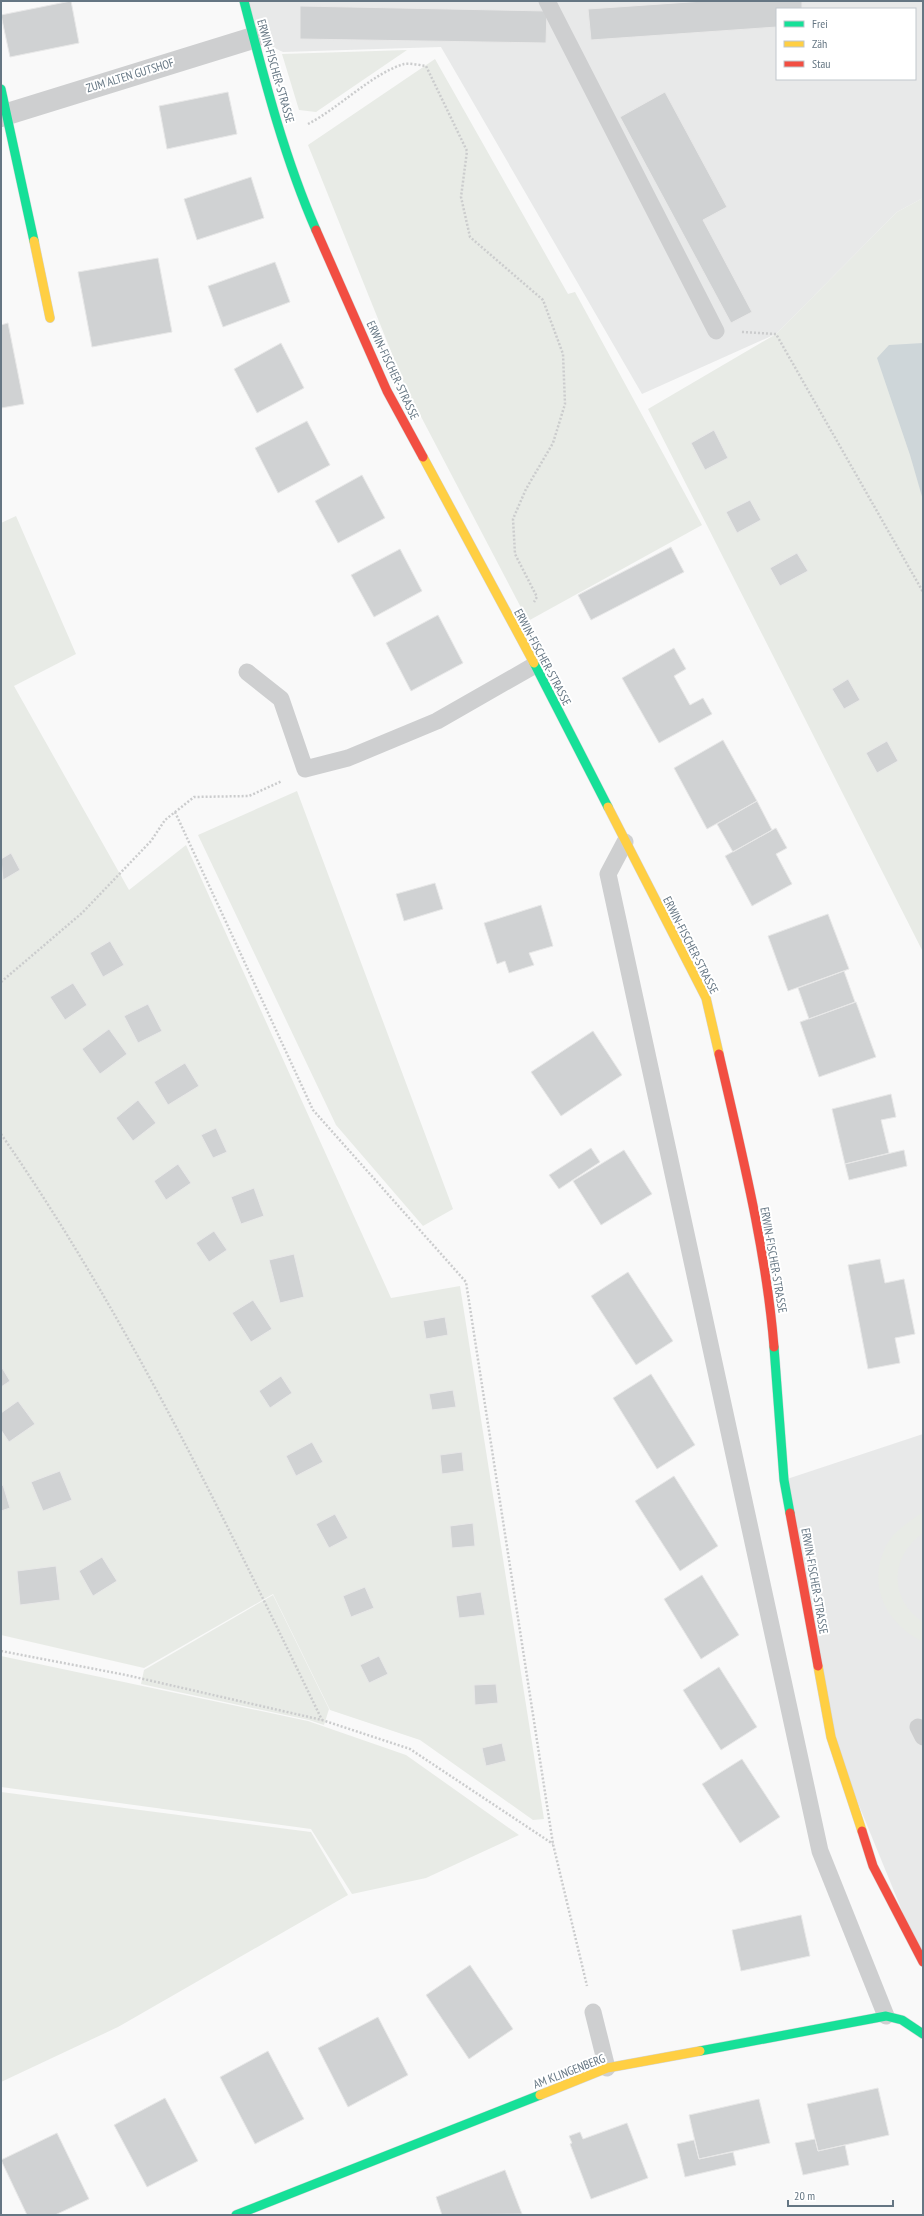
<svg xmlns="http://www.w3.org/2000/svg" width="924" height="2216" viewBox="0 0 924 2216" font-family="'PT Sans Narrow',sans-serif">
	<style>
		.built { fill: #e8e9e9; fill-rule: evenodd }
		.green { fill: #e8ebe6 }
		.water { fill: #ced6d9 }
		.building { fill: #d0d2d3; stroke: #e8e8e8 }
		.lines { fill: none; stroke-linecap: round; stroke-linejoin: round }
		.fast-casing { stroke: #d5d6d7; stroke-width: 10 }
		.slow-casing { stroke: #d5d6d7; stroke-width: 10 }
		.jam-casing { stroke: #d5d6d7; stroke-width: 10 }
		.path { stroke: #cbcccd; stroke-width: 2.5; stroke-dasharray: 2 2; stroke-linecap: butt }
		.lane { stroke: #cecfd0; stroke-width: 17 }
		.street { stroke: #cecfd0; stroke-width: 22 }
		.fast { stroke: #16e098; stroke-width: 9 }
		.slow { stroke: #ffcf43; stroke-width: 9 }
		.jam { stroke: #f24e42; stroke-width: 9 }
		.labels { text-anchor: middle; dominant-baseline: central; stroke-width: 4; stroke-linejoin: round; paint-order: stroke }
		.street-label { font-size: 12px; fill: #657683; stroke: #fff }
	</style>
	<rect width="100%" height="100%" fill="#f9f9f9"/>
	<path class="built" d="M244 1H923V198L897 212 776 334 642 394 441 47 283 52 253 38ZM777 9H915V79H777Z
		M923 1434V1962L831 1737 784 1480Z"/>
	<path class="green" d="M407 50 316 112 299 110 282 54Z
		M435 59 568 294 575 292 702 525 528 621 405 386 308 145Z
		M923 198V952L648 409 776 334 897 212Z
		M16 516 76 654 14 686 129 890 186 845 391 1298 460 1286 544 1819 533 1820 420 1740 330 1710 273 1594 144 1668 1 1635V523Z
		M297 791 453 1209 423 1226 336 1125 198 835Z
		M923 1512V1533C890 1556 888 1599 923 1622V1642C887 1624 867 1587 885 1548 892 1532 909 1522 923 1512Z
		M273 1595 329 1709 324 1725 309 1720 141 1684 144 1670Z
		M1 1656 308 1721 406 1755 519 1835 426 1878 352 1894 311 1829 1 1787Z
		M1 1792 311 1832 348 1895 118 2027 1 2082Z"/>
	<path class="water" d="M923 343V500L910 455 877 358 889 345Z"/>
	<path class="building" d="M71 1 79 43 10 57 1 15Z
		M704 1H802V9H777V27L591 40 588 9Z
		M300 6 547 11 546 43 300 39Z
		M228 92 237 134 167 149 159 106Z
		M665 92 727 207 703 220 752 312 731 323 620 117Z
		M251 177 264 218 197 240 184 199Z
		M158 258 172 332 92 347 78 272Z
		M275 262 290 302 223 327 208 286Z
		M8 323 24 404 1 408V325Z
		M281 343 304 388 257 413 234 369Z
		M307 421 330 465 278 493 255 448Z
		M714 430 728 458 705 470 691 443Z
		M362 475 385 518 338 543 315 501Z
		M750 500 761 520 737 533 726 512Z
		M671 547 684 572 591 620 578 595Z
		M400 549 422 591 374 617 351 575Z
		M797 553 808 571 780 586 770 568Z
		M438 615 463 663 411 691 386 643Z
		M674 648 686 669 674 676 690 705 703 698 712 714 659 743 622 678Z
		M848 679 860 700 844 709 832 689Z
		M723 740 757 801 707 829 674 768Z
		M887 741 898 761 877 773 866 753Z
		M757 801 772 830 733 852 717 824Z
		M776 828 787 848 776 854 792 884 752 906 725 856Z
		M11 853 20 870 3 880 1 859Z
		M435 883 443 909 404 921 396 894Z
		M541 905 553 946 529 953 534 965 509 973 505 961 497 964 484 923Z
		M828 914 849 969 788 991 768 936Z
		M110 941 124 965 103 977 90 953Z
		M844 971 855 1002 809 1019 798 988Z
		M73 983 87 1005 65 1020 50 997Z
		M856 1002 876 1057 819 1077 800 1022Z
		M148 1004 162 1031 138 1043 124 1016Z
		M109 1029 127 1054 100 1074 82 1049Z
		M593 1031 622 1075 561 1116 531 1072Z
		M185 1063 199 1086 168 1105 154 1082Z
		M891 1094 896 1117 881 1120 889 1153 845 1164 832 1109Z
		M138 1100 156 1123 133 1141 116 1118Z
		M216 1128 227 1152 213 1158 201 1135Z
		M591 1148 600 1162 559 1189 549 1175Z
		M624 1150 652 1194 601 1225 573 1181Z
		M904 1150 907 1166 849 1180 845 1164Z
		M178 1164 191 1183 166 1200 154 1181Z
		M254 1188 264 1216 241 1224 231 1197Z
		M214 1231 227 1250 209 1262 196 1243Z
		M294 1254 304 1297 280 1303 269 1260Z
		M880 1259 885 1283 904 1279 915 1334 895 1338 900 1363 868 1369 848 1265Z
		M628 1272 673 1341 636 1365 591 1296Z
		M253 1300 272 1329 251 1342 232 1313Z
		M445 1317 448 1335 426 1339 423 1321Z
		M1 1366 10 1381 1 1387Z
		M651 1374 695 1445 657 1469 613 1398Z
		M281 1376 292 1393 270 1408 259 1391Z
		M453 1390 456 1407 432 1410 429 1394Z
		M18 1401 35 1424 9 1442 1 1430V1413Z
		M312 1442 323 1462 296 1476 286 1456Z
		M462 1452 464 1471 442 1474 440 1455Z
		M60 1471 72 1500 43 1511 31 1482Z
		M674 1476 718 1546 680 1571 635 1501Z
		M3 1485 10 1508 1 1511V1486Z
		M335 1514 348 1538 329 1548 316 1524Z
		M473 1523 475 1546 452 1548 450 1526Z
		M102 1557 117 1581 93 1596 79 1571Z
		M56 1566 60 1600 20 1605 17 1571Z
		M702 1575 739 1635 701 1659 664 1599Z
		M365 1587 374 1608 351 1617 343 1596Z
		M481 1592 485 1615 459 1618 456 1596Z
		M379 1656 388 1674 369 1683 360 1665Z
		M719 1667 757 1727 721 1750 683 1690Z
		M496 1684 498 1703 475 1705 474 1685Z
		M502 1743 506 1761 486 1766 482 1748Z
		M742 1759 780 1817 740 1843 702 1784Z
		M801 1915 810 1956 741 1971 732 1930Z
		M470 1965 513 2029 469 2059 426 1995Z
		M378 2017 408 2075 348 2107 318 2048Z
		M268 2051 304 2119 255 2144 220 2077Z
		M878 2088 889 2135 818 2151 807 2104Z
		M165 2098 198 2161 147 2187 114 2125Z
		M759 2099 770 2143 699 2159 689 2115Z
		M627 2123 648 2178 591 2199 570 2144 572 2143 569 2136 580 2132 583 2139Z
		M57 2133 89 2199 55 2215H27L1 2160Z
		M815 2139 818 2151 845 2145 849 2165 803 2175 795 2143Z
		M694 2140 699 2159 733 2152 736 2165 685 2177 677 2144Z
		M505 2170 522 2214 442 2215 436 2197Z"/>
	<g class="lines">
		<g class="fast-casing">
			<path id="fast" d="M244 1C264 78 284 157 316 230
				M1 89 34 241
				M534 663 608 807
				M774 1347 784 1480 790 1513
				M700 2051 886 2016 902 2020 923 2034
				M236 2215 540 2095"/>
		</g>
		<g class="slow-casing">
			<path id="slow" d="M34 241 50 318
				M423 457 534 663
				M608 807 706 998 719 1054
				M818 1666 831 1737 862 1831
				M540 2095 607 2068 700 2051"/>
		</g>
		<g class="jam-casing">
			<path id="jam" d="M316 230 387 391 423 457
				M719 1054C741 1150 766 1248 774 1347
				M790 1513 818 1666
				M862 1831 873 1866 923 1962"/>
		</g>
		<path class="path" d="M308 124C339 108 373 73 404 64 410 63 419 65 426 66L467 151 461 197 470 237 543 300 563 354 565 404 553 443 526 489 513 519 515 554 537 597 534 602
			M742 332 776 334 923 592
			M175 812 313 1110 466 1282 553 1844 587 1986
			M1 982 82 913 151 841 165 820 194 797 249 796 282 781
			M1 1134C128 1317 225 1520 322 1720
			M1 1651 126 1675 322 1720 410 1749 553 1844"/>
		<path class="lane" d="M547 1 716 331
			M247 672 281 699 305 769 348 758 437 721 535 665
			M625 842 608 874 820 1851 886 2016
			M918 1727 923 1737
			M593 2012 607 2068"/>
		<path class="street" d="M1 116 253 38"/>
		<use href="#fast" class="fast"/>
		<use href="#slow" class="slow"/>
		<use href="#jam" class="jam"/>
	</g>
	<g class="labels">
		<g class="street-label">
			<text transform="translate(276 71) rotate(74)">ERWIN-FISCHER-STRASSE</text>
			<text transform="translate(130 75) rotate(-17)">ZUM ALTEN GUTSHOF</text>
			<text transform="translate(393 370) rotate(65)">ERWIN-FISCHER-STRASSE</text>
			<text transform="translate(543 657) rotate(62)">ERWIN-FISCHER-STRASSE</text>
			<text transform="translate(691 945) rotate(63)">ERWIN-FISCHER-STRASSE</text>
			<text transform="translate(774 1260) rotate(80)">ERWIN-FISCHER-STRASSE</text>
			<text transform="translate(815 1581) rotate(80)">ERWIN-FISCHER-STRASSE</text>
			<text transform="translate(569 2071) rotate(-21)">AM KLINGENBERG</text>
		</g>
	</g>
	<rect width="924" height="2216" fill="none" stroke="#657683" stroke-width="4"/>
	<rect x="776" y="8" width="140" height="72" fill="#ffffff" stroke="#c1c8cd"/>
	<rect x="784" y="21" width="20" height="6" fill="#16e098" stroke="#c1c8cd"/>
	<text x="812" y="28" font-size="12" fill="#657683">Frei</text>
	<rect x="784" y="41" width="20" height="6" fill="#ffcf43" stroke="#c1c8cd"/>
	<text x="812" y="48" font-size="12" fill="#657683">Zäh</text>
	<rect x="784" y="61" width="20" height="6" fill="#f24e42" stroke="#c1c8cd"/>
	<text x="812" y="68" font-size="12" fill="#657683">Stau</text>
	<path d="M788 2200v6h105v-6" fill="none" stroke="#657683" stroke-width="2"/>
	<text x="794" y="2200" font-size="12" fill="#657683" stroke="#ffffff" stroke-width="3" paint-order="stroke">20 m</text>
</svg>
